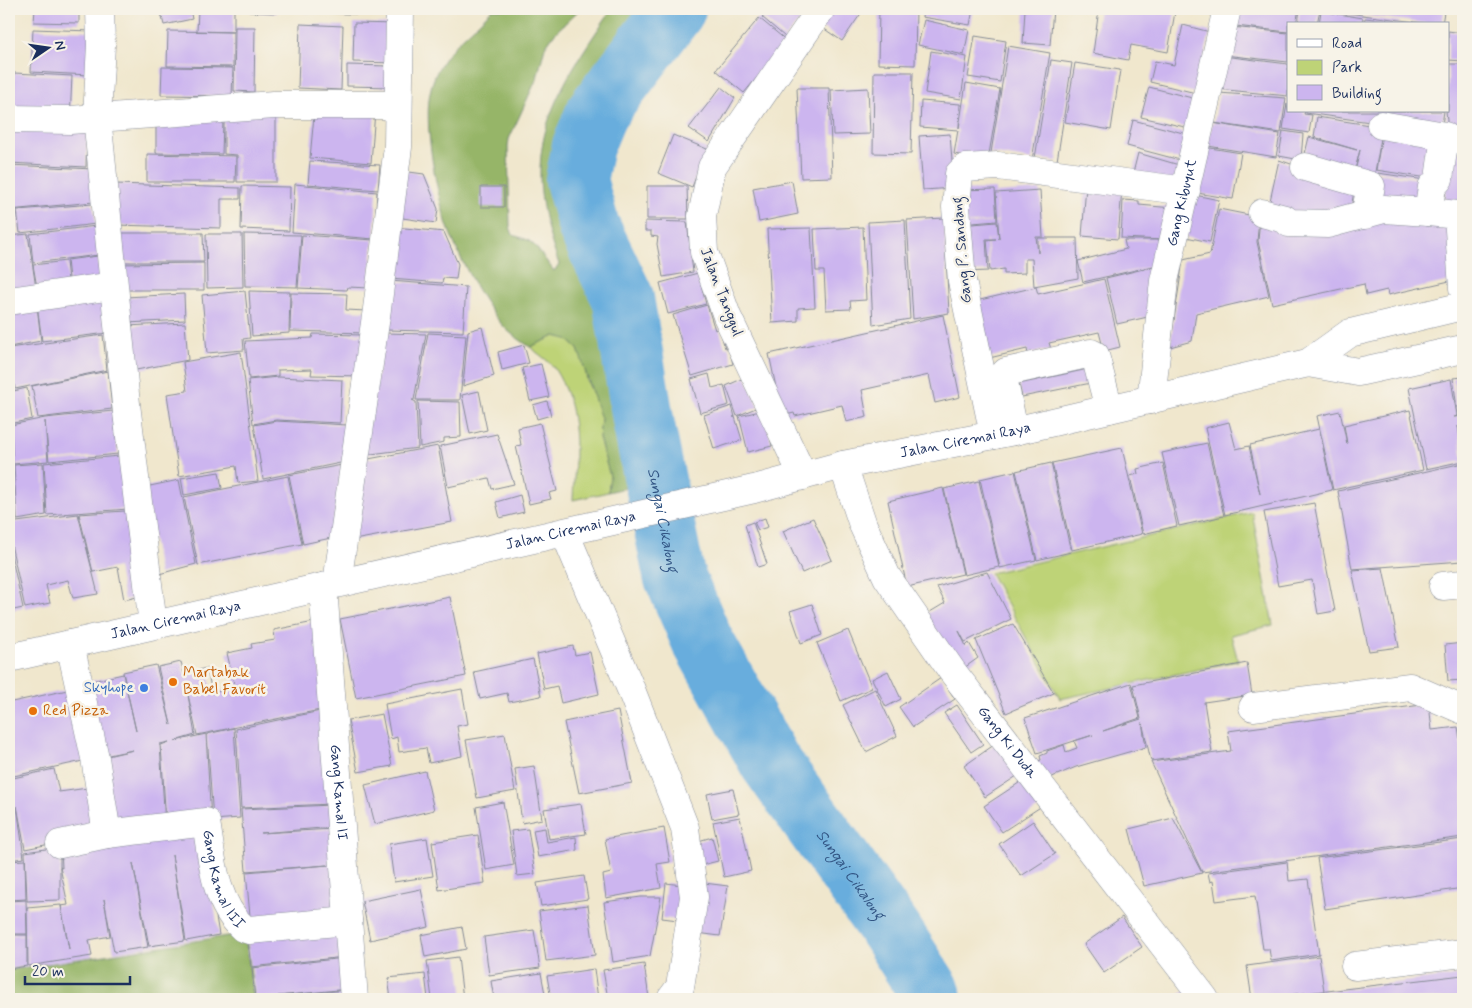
<svg xmlns="http://www.w3.org/2000/svg" width="1472" height="1008" viewBox="0 0 1472 1008" font-family="Mynerve,sans-serif">
	<style>
		.green { fill: #bed377; stroke: #6c816a }
		.forest { fill: #96b568; stroke: #587263 }
		.lines { fill: none; stroke-linecap: round; stroke-linejoin: round }
		.river { stroke: #67addd; stroke-width: 62 }
		.building { fill: #ccb5ef }
		.minor-casing { stroke: #868b96; stroke-width: 29 }
		.minor { stroke: #fff; stroke-width: 28 }
		.food-dot { fill: #e8710a; stroke: #f7f3e8; stroke-width: 2 }
		.shop-dot { fill: #3f7fe0; stroke: #f7f3e8; stroke-width: 2 }
		.labels { text-anchor: middle; dominant-baseline: central; stroke-width: 5; stroke-linejoin: round; paint-order: stroke }
		.street-label { font-size: 15px; fill: #1b2f5e; stroke: #f7f3e8 }
		.food-label { font-size: 15px; fill: #c56008; stroke: #f7f3e8; text-anchor: start }
		.shop-label { font-size: 15px; fill: #366cbe; stroke: #f7f3e8; text-anchor: end }
		.water-label { font-size: 16px; font-style: italic; fill: #325584; stroke: #f7f3e8 }
	</style>
	<rect width="100%" height="100%" fill="#f7f3e8"/>
	<filter id="ink" filterUnits="userSpaceOnUse"><feTurbulence type="fractalNoise" baseFrequency=".02" numOctaves="2"/><feDisplacementMap in="SourceGraphic" scale="10" xChannelSelector="R" yChannelSelector="G"/><feConvolveMatrix kernelMatrix="1 2 1 2 8 2 1 2 1" color-interpolation-filters="sRGB"/></filter>
	<filter id="wash" filterUnits="userSpaceOnUse"><feTurbulence type="fractalNoise" baseFrequency=".0096" numOctaves="4" result="noise"/><feDisplacementMap in="SourceGraphic" scale="20" xChannelSelector="R" yChannelSelector="G"/><feGaussianBlur stdDeviation="1.12" result="paint"/><feColorMatrix in="noise" values="0 0 0 0 0 0 0 0 0 0 0 0 0 0 0 0 0 1.4 0 .05"/><feComposite in="paint" operator="in"/></filter>
	<g filter="url(#wash)">
		<rect width="100%" height="100%" fill="#f0e7cd"/>
		<path class="green" d="M555 336 567 339 578 349 584 364 587 381 598 406 601 419 599 438 610 476 608 492 573 500C575 453 581 410 554 368 548 360 537 353 530 347Z
			M1252 512 1273 625 1231 635 1238 661 1060 699 990 573Z"/>
		<path class="forest" d="M492 9H580L555 33 545 47 537 78 509 139 508 147 510 227 513 235 528 240 535 246 554 271 559 264C517 152 549 100 612 9H647L586 92 560 136 552 160V194L590 270 609 330 617 347 635 429 639 475 633 486 608 492 610 476 599 438 601 419 578 349 567 339 555 336 530 347C522 341 513 336 506 329 484 306 460 260 449 230 437 198 422 121 431 88 441 50 468 36 492 9Z
			M227 936C237 936 243 937 247 946L254 999H9V970Z"/>
		<g class="lines">
			<path class="river" id="s1" d="M675 9 597 112 583 146 576 180 589 227 623 298 644 425 674 575 702 640 770 762 891 931 930 992 931 999"/>
		</g>
		<g id="blocks">
			<path class="building" d="M35 9H79V23L34 22Z
				M160 9H190L192 19 164 25Z
				M198 9H234V32L197 31Z
				M251 9H278L277 13 250 12Z
				M306 9H357V14L306 13Z
				M769 9H810L785 37 762 17Z
				M832 9H864L842 41 820 26Z
				M879 9H916L915 65 878 64Z
				M923 9H973L970 25 922 17Z
				M1025 9H1053L1050 45 1023 43Z
				M1099 9H1154L1175 12 1168 52 1131 45 1128 60 1093 53Z
				M1239 9H1299L1296 24H1288V32L1236 26Z
				M1300 9H1320L1317 24H1298Z
				M1340 9H1423L1444 12 1442 24H1430L1340 12Z
				M1321 11 1363 18 1362 24H1319Z
				M759 18 787 41 744 93 716 70Z
				M1365 18 1399 22 1398 24H1364Z
				M924 20 969 30 964 55 918 45Z
				M354 23 397 24 396 63 353 62Z
				M300 24 343 26 341 90 298 88Z
				M1183 25 1210 32 1196 93 1150 82 1155 61 1174 65Z
				M235 27H255L254 92 234 91Z
				M1232 27 1288 33V62L1224 55Z
				M33 29 91 31 89 75 31 72Z
				M168 31 233 32V67L167 66Z
				M1448 31 1463 33V61L1448 60Z
				M975 36 1006 41 1000 82 968 77Z
				M1008 46 1050 53 1032 160 991 153Z
				M931 51 967 57 961 99 925 93Z
				M1223 56 1288 64V96L1217 89Z
				M1051 60 1072 63 1057 161 1035 158Z
				M1075 63 1120 70 1111 130 1065 122Z
				M1448 64H1463V148L1450 150 1446 111H1448Z
				M347 65 391 66V87L347 86Z
				M162 67 233 68 232 96 161 95Z
				M874 72H913L911 154 873 153Z
				M14 73 72 76 70 120 12 117Z
				M966 83 1000 89 988 160 954 154 958 130 920 127 921 101 960 104 959 128Z
				M721 87 735 98 709 142 689 128Z
				M1149 87 1196 99 1189 128 1141 117Z
				M797 88H829L832 177 801 178Z
				M868 88 870 134 833 135 831 90Z
				M1219 93 1286 98 1281 133 1214 123Z
				M1287 104 1288 111H1305L1304 114 1312 115 1309 133 1283 129Z
				M315 105 375 111 371 163 310 158Z
				M1306 111H1444L1441 132 1306 113Z
				M224 112H276V182H237V155L224 154Z
				M1317 117 1383 127 1373 183 1353 180 1360 150 1353 177 1303 162 1309 137 1357 150 1314 137Z
				M156 119 223 120 222 154 156 153Z
				M1133 120 1187 134 1180 160 1127 146Z
				M1212 123 1280 134 1276 157 1208 146Z
				M1383 128 1441 137 1434 179 1376 170Z
				M9 129 87 132 86 167 9 163Z
				M1283 131 1303 134 1301 160 1279 156Z
				M950 134 954 188 923 190 919 136Z
				M673 135 707 149 692 187 658 173Z
				M1204 147 1241 153 1233 199 1197 193Z
				M1463 151V210H1444L1448 152Z
				M1138 153 1179 165 1173 185 1133 173Z
				M147 154 236 156 235 182H147Z
				M1279 160 1355 185 1351 209 1337 207 1334 220 1268 210Z
				M310 161 380 165 378 190 308 184Z
				M9 165 93 169 94 202 9 210Z
				M402 171 424 174 438 209 436 223 396 217Z
				M1378 173 1425 180 1421 209 1377 202Z
				M792 181 798 214 759 222 753 188Z
				M116 184 240 188V199H221V228L115 225Z
				M295 184 377 192 374 239 292 232Z
				M242 186 290 187 289 231 241 229Z
				M647 186H687L688 219H647Z
				M1086 186 1122 189 1118 239 1082 236Z
				M481 187H504V207H481Z
				M995 189 997 221 960 224 959 190Z
				M1040 190 1043 237H1036L1038 253V238H1077L1078 278 1034 286 1032 259H1025V273L1004 274V269L990 271 987 240 996 239H986L988 271 964 272 960 225 997 222 999 239 996 193Z
				M1195 195 1219 200 1210 242 1186 237Z
				M1123 200 1139 201V205L1173 208 1162 264 1083 282 1078 261 1126 249 1124 240H1164L1121 238Z
				M93 204 96 224 20 233 17 210Z
				M1219 209 1259 217 1257 242 1269 296 1196 313 1192 341 1170 347 1183 260 1210 254Z
				M1260 217 1284 220 1285 235 1373 218H1450L1454 280 1388 295 1387 290 1366 295 1364 284 1272 304 1258 241Z
				M944 218 949 313 913 319 907 220Z
				M905 220 910 319 873 325 868 222Z
				M645 221 687 222 693 272 663 277 657 244 658 237 651 236V231H645Z
				M96 226 99 255 33 263 30 234Z
				M395 227 444 232 458 264 456 279 443 278 442 283 390 279Z
				M863 227 866 300 850 301 851 309 826 310 824 271H816L814 229Z
				M811 228 815 307 798 308V321L772 323 767 229Z
				M118 233H203L204 262H118Z
				M28 234 37 295 9 298V236Z
				M206 234H242L243 287 207 288Z
				M244 234 301 235 297 287 245 286Z
				M302 235 373 240 369 288 348 287 347 290 298 288Z
				M98 256 101 285 70 288 67 260Z
				M66 261 69 291 38 293 33 265Z
				M204 263V290H118L117 264Z
				M1160 265 1152 316 1117 324 1106 278Z
				M698 273 706 304 668 314 660 283Z
				M1104 279 1120 347 1104 351 1099 332 1049 343 1051 349 1028 354 1027 349 981 360 967 303 1036 287 1038 294Z
				M390 281 466 287 463 332 386 330Z
				M103 290 108 333 42 341 37 305 41 341 9 347V302Z
				M245 291 250 338 243 339 244 350 207 353 202 295Z
				M249 291 290 292 289 333 252 336Z
				M291 293 347 294 346 310 366 311V333L290 331Z
				M184 294 185 320 127 323 125 297Z
				M707 305 715 330 719 328 725 348 728 346 733 364 692 376 673 315Z
				M943 315 960 397 935 403 929 375 862 390 867 417 846 422 842 405 795 416 794 413 782 416 769 354Z
				M185 323 188 360 131 371 127 326Z
				M482 327 494 376 463 386 468 331Z
				M385 333 426 334 414 400H412L416 402 418 448 363 455Z
				M428 333 466 335 460 400H416Z
				M313 334 363 335 361 376 311 375 312 369 278 370V376L249 379 245 341 312 338Z
				M103 335 107 370 15 389 9 348Z
				M524 345 529 363 502 370 498 352Z
				M241 352 258 481 238 483 236 466 179 476 167 394 187 391 183 362Z
				M10 363 13 389 9 390V364Z
				M541 364 549 397 530 401 522 368Z
				M1088 369 1091 383 1022 397 1019 384Z
				M108 371 112 409 38 418 32 386Z
				M709 374 712 388 724 385 729 405 700 413 691 379Z
				M278 377 342 380 340 423 276 420 253 424 248 380Z
				M746 377 758 407 737 416 726 386Z
				M1463 377V415L1458 416 1453 378Z
				M1451 379 1457 416 1454 417 1463 416V450L1458 426 1463 461 1426 469 1409 388Z
				M27 388 32 419 9 424V392Z
				M479 391 487 430 470 434 462 395Z
				M418 401 460 402 461 437 444 438V442L420 447Z
				M547 401 551 415 537 419 533 405Z
				M732 406 735 417H733H735L742 440 714 449 704 415Z
				M764 410 772 446 748 452 739 416Z
				M1410 410 1423 470 1333 490 1317 416 1340 411 1347 444 1344 425Z
				M113 411 118 454 49 461 45 421 48 461 13 464 11 425 45 418Z
				M276 421 347 425 345 462 263 479 254 425Z
				M1229 422 1236 449 1249 446 1260 494 1250 445 1319 429 1332 490 1225 515 1205 428Z
				M540 423 557 491 549 493 551 499 529 504 516 446 521 445 518 428Z
				M497 434 514 484 492 489 489 478 448 487 440 446Z
				M1207 443 1224 516 1179 526 1162 453Z
				M438 446 452 522 354 540 363 460Z
				M1122 448 1142 534 1072 550 1052 463Z
				M119 456 128 509 47 515 44 463Z
				M43 463 46 515 17 520 14 465Z
				M1051 463 1071 552 1037 560 1016 471Z
				M1163 463 1177 526 1143 534 1130 476 1138 474 1137 469Z
				M1463 463V561L1352 569 1338 491Z
				M342 465 331 538 303 544 289 475Z
				M1015 471 1036 560 1000 568 980 479Z
				M219 472 222 488 184 495 181 478Z
				M288 476 302 544 198 565 184 497Z
				M179 480 196 564 159 574 145 487Z
				M979 481 999 567 964 575 944 489Z
				M943 488 963 574 907 587 888 501Z
				M520 495 524 512 500 518 496 502Z
				M1314 503 1335 611 1318 614 1312 580 1278 586 1264 512Z
				M125 511 137 597 124 600 118 567 93 572 79 514Z
				M78 514 98 594 73 598 68 580 46 585 50 603 25 608 9 535V523Z
				M765 518 768 527 758 530 754 522Z
				M813 518 832 560 802 573 783 531Z
				M753 522 767 564 758 567 745 525Z
				M9 545 23 608 9 611Z
				M1383 568 1399 647 1369 651 1352 570Z
				M987 572 1011 619 965 642 959 631 966 646 969 643 978 658 964 668 925 615 945 603 937 587Z
				M450 597 466 676 356 698 340 619Z
				M812 604 822 635 801 643 790 611Z
				M314 622 325 709 197 735 188 695 195 735 175 741 206 734 211 821 166 824 161 745 169 742 160 744 165 825 109 830 99 758 133 750 99 757 83 683 123 674 136 731 123 672 156 665 171 725 158 667 181 662 184 673 207 668 212 693 235 688 227 653 252 648 251 644 275 640 274 630Z
				M1013 624 1054 693 1006 713 976 640Z
				M848 630 872 688 841 701 817 643Z
				M1463 643V680L1448 681 1445 645Z
				M573 646 575 655 590 652 599 694 561 703 557 686 544 689 537 654Z
				M533 659 541 696 509 702 507 693 480 699 474 672Z
				M1247 663 1252 695 1204 702 1212 752 1151 761 1142 722 1146 747 1076 767 1045 780 1035 762 1041 760 1040 756 1047 753V751L1064 745 1066 752 1077 748 1074 741 1093 735 1037 753 1025 718 1131 683 1140 718 1103 731 1141 719 1133 685Z
				M888 671 901 699 886 707 872 679Z
				M941 678 955 699 913 727 899 707Z
				M72 689 92 759 9 777V698L11 697 12 702Z
				M462 689 468 724 457 726 462 756 429 763 426 748 399 752 397 737 391 739 385 704Z
				M875 689 897 736 866 752 843 705Z
				M1429 704 1432 730 1458 727 1463 758V837L1202 872 1151 762 1231 751 1228 731Z
				M957 705 983 744 971 752 944 713Z
				M325 710 332 804 241 808 236 729Z
				M618 711 632 783 579 793 564 722Z
				M382 714 392 766 358 772 348 720Z
				M234 728 240 818 213 820 207 734Z
				M505 734 515 791 477 798 466 740Z
				M1001 740 1023 772 985 797 964 766Z
				M534 766 542 819 522 823 515 769Z
				M54 769 59 792 95 787 105 833 25 849 17 806 24 858 9 860V779Z
				M425 771 434 810 375 824 365 785Z
				M1028 777 1045 804 1002 832 984 806Z
				M733 789 739 814 712 819 707 794Z
				M503 802 514 865 486 870 476 807Z
				M581 804 586 834 549 839 544 809Z
				M332 805 334 827 261 833 334 829 342 919 251 927 246 872 328 865 246 871 241 809Z
				M740 817 751 871 724 877 713 822Z
				M1173 818 1202 873 1144 886 1129 829Z
				M1033 821 1055 854 1021 876 999 844Z
				M201 824 219 935 186 941 172 855 185 941 149 946 133 863 148 947 114 952 104 899 110 936 89 940 92 956 28 966 27 908 61 905 69 949 61 906 68 905 60 867 62 868 61 846Z
				M545 828 547 842 576 837 577 850 538 857 533 830Z
				M664 828 670 862 657 864 661 888 606 898 603 875 611 873 605 839Z
				M528 829 535 874 517 876 511 831Z
				M478 835 485 883 439 890 432 842Z
				M712 837 718 861 702 865 695 842Z
				M427 838 433 876 394 882 389 844Z
				M1463 839V888L1325 909 1317 858Z
				M60 847V900L27 901 25 852Z
				M25 860 26 899 9 900V861Z
				M1287 862 1289 881 1308 879 1319 954 1271 961 1269 949H1263L1255 896 1216 901 1213 881 1210 882 1208 873Z
				M584 876 588 899 541 906 537 883Z
				M666 883 682 885 678 920 662 918Z
				M704 883 728 886 720 936 697 933Z
				M421 889 429 927 370 940 362 901Z
				M641 897H661L650 956 613 962 604 902Z
				M26 900 27 934H9V901Z
				M588 905 595 955 546 961 539 911Z
				M1122 917 1142 947 1104 973 1084 944Z
				M337 924 345 957 251 967 247 935Z
				M462 927 466 949 425 957 421 935Z
				M534 930 540 968 489 975 484 937Z
				M9 935H27V966L9 969Z
				M1319 956 1324 991 1252 999 1247 966Z
				M458 957 463 999H432L427 961Z
				M345 958 348 989 278 996 348 990 349 999H255L252 968Z
				M644 964 649 998 608 999 603 970Z
				M594 969 598 999H551L547 976Z
				M541 973 546 999H494L491 981Z
				M425 974 428 999H391L388 978Z
				M1463 975V999H1311L1310 993Z
				M1188 989 1195 999H1173Z
				M1306 996V999H1289V998Z"/>
		</g>
	</g>
	<g filter="url(#ink)">
		<use href="#blocks" fill-opacity="0" stroke="#868b96" stroke-width="1"/>
		<g class="lines">
			<g class="minor-casing">
				<g id="minor">
					<path d="M100 9 101 45 97 117 126 404 153 625"/>
					<path d="M9 119 70 120 274 105H398"/>
					<path d="M1381 125 1445 136 1439 179 1432 187 1428 212 1458 215 1463 288"/>
					<path d="M1305 167 1371 186 1365 215"/>
					<path d="M1262 213 1285 219 1289 223 1328 224 1384 209 1428 212"/>
					<path d="M9 301 113 286"/>
					<path d="M1308 363 1358 372 1463 349"/>
					<path id="s2" d="M1151 400 1164 281 1227 9"/>
					<path d="M1014 431 1004 382 1003 376 1006 372 1091 353 1095 355 1109 409"/>
					<path d="M994 435 962 281 956 207 959 174 965 168 998 166 1186 191"/>
					<path id="s3" d="M843 465 863 525 887 577 952 671 1205 999"/>
					<path d="M803 476 727 316 704 252 702 216 712 167 821 9"/>
					<path d="M565 533 630 687 685 828 694 897 680 987 671 999"/>
					<path d="M337 583 377 309 398 147 400 9"/>
					<path d="M1443 586 1463 584"/>
					<path id="s4" d="M323 587 354 999"/>
					<path id="s5" d="M70 644 95 758 107 834 206 822C212 858 214 902 243 928L249 930 348 921"/>
					<path id="s6" d="M9 658 754 489 843 465 1014 431 1308 363 1350 333 1463 306"/>
					<path d="M1253 707 1410 687 1463 710"/>
					<path d="M60 844 107 834"/>
					<path d="M1355 966 1463 953"/>
				</g>
			</g>
			<use href="#minor" class="minor"/>
		</g>
	</g>
	<g class="food-dot">
		<circle cx="173" cy="682" r="5"/>
		<circle cx="33" cy="711" r="5"/>
	</g>
	<circle class="shop-dot" cx="144" cy="688" r="5"/>
	<g class="labels">
		<g class="street-label">
			<text stroke="none"><textPath href="#s2" startOffset="200">Gang Kibuyut</textPath></text>
			<text transform="translate(962 250) rotate(-95)">Gang P. Sandang</text>
			<text transform="translate(721 292) rotate(69)">Jalan Tanggul</text>
			<text stroke="none"><textPath href="#s6" startOffset="981">Jalan Ciremai Raya</textPath></text>
			<text stroke="none"><textPath href="#s6" startOffset="576">Jalan Ciremai Raya</textPath></text>
			<text stroke="none"><textPath href="#s6" startOffset="171">Jalan Ciremai Raya</textPath></text>
			<text stroke="none"><textPath href="#s3" startOffset="325">Gang Ki Duda</textPath></text>
			<text stroke="none"><textPath href="#s4" startOffset="206">Gang Kamal II</textPath></text>
			<text stroke="none"><textPath href="#s5" startOffset="354">Gang Kamal III</textPath></text>
		</g>
		<g class="food-label">
			<text x="183" y="673">Martabak<tspan x="183" dy="17">Babel Favorit</tspan></text>
			<text x="43" y="711">Red Pizza</text>
		</g>
		<g class="shop-label">
			<text x="134" y="688">Skyhope</text>
		</g>
		<g class="water-label">
			<text stroke="none"><textPath href="#s1" startOffset="554">Sungai Cikalong</textPath></text>
			<text stroke="none"><textPath href="#s1" startOffset="959">Sungai Cikalong</textPath></text>
		</g>
	</g>
	<rect width="1472" height="1008" fill="none" stroke="#f7f3e8" stroke-width="30"/>
	<rect x="1287" y="22" width="162" height="90" fill="#f7f3e8" stroke="#9fa5b1"/>
	<rect x="1297" y="39" width="25" height="8" fill="#ffffff" stroke="#9fa5b1"/>
	<text x="1332" y="48" font-size="15" fill="#1b2f5e">Road</text>
	<rect x="1297" y="60" width="25" height="15" fill="#bed377" stroke="#9fa5b1"/>
	<text x="1332" y="72" font-size="15" fill="#1b2f5e">Park</text>
	<rect x="1297" y="85" width="25" height="15" fill="#ccb5ef" stroke="#9fa5b1"/>
	<text x="1332" y="98" font-size="15" fill="#1b2f5e">Building</text>
	<g transform="translate(48 48) rotate(77)" stroke="#f7f3e8" stroke-width="4" paint-order="stroke">
	<path d="M0-4L9 19L0 12L-9 19Z" fill="#1b2f5e"/>
	<text y="-8" font-size="14" font-weight="bold" text-anchor="middle" fill="#1b2f5e">N</text>
	</g>
	<path d="M25 976v8h105v-8" fill="none" stroke="#1b2f5e" stroke-width="2.5"/>
	<text x="32" y="976" font-size="15" fill="#1b2f5e" stroke="#f7f3e8" stroke-width="4" paint-order="stroke">20 m</text>
</svg>
